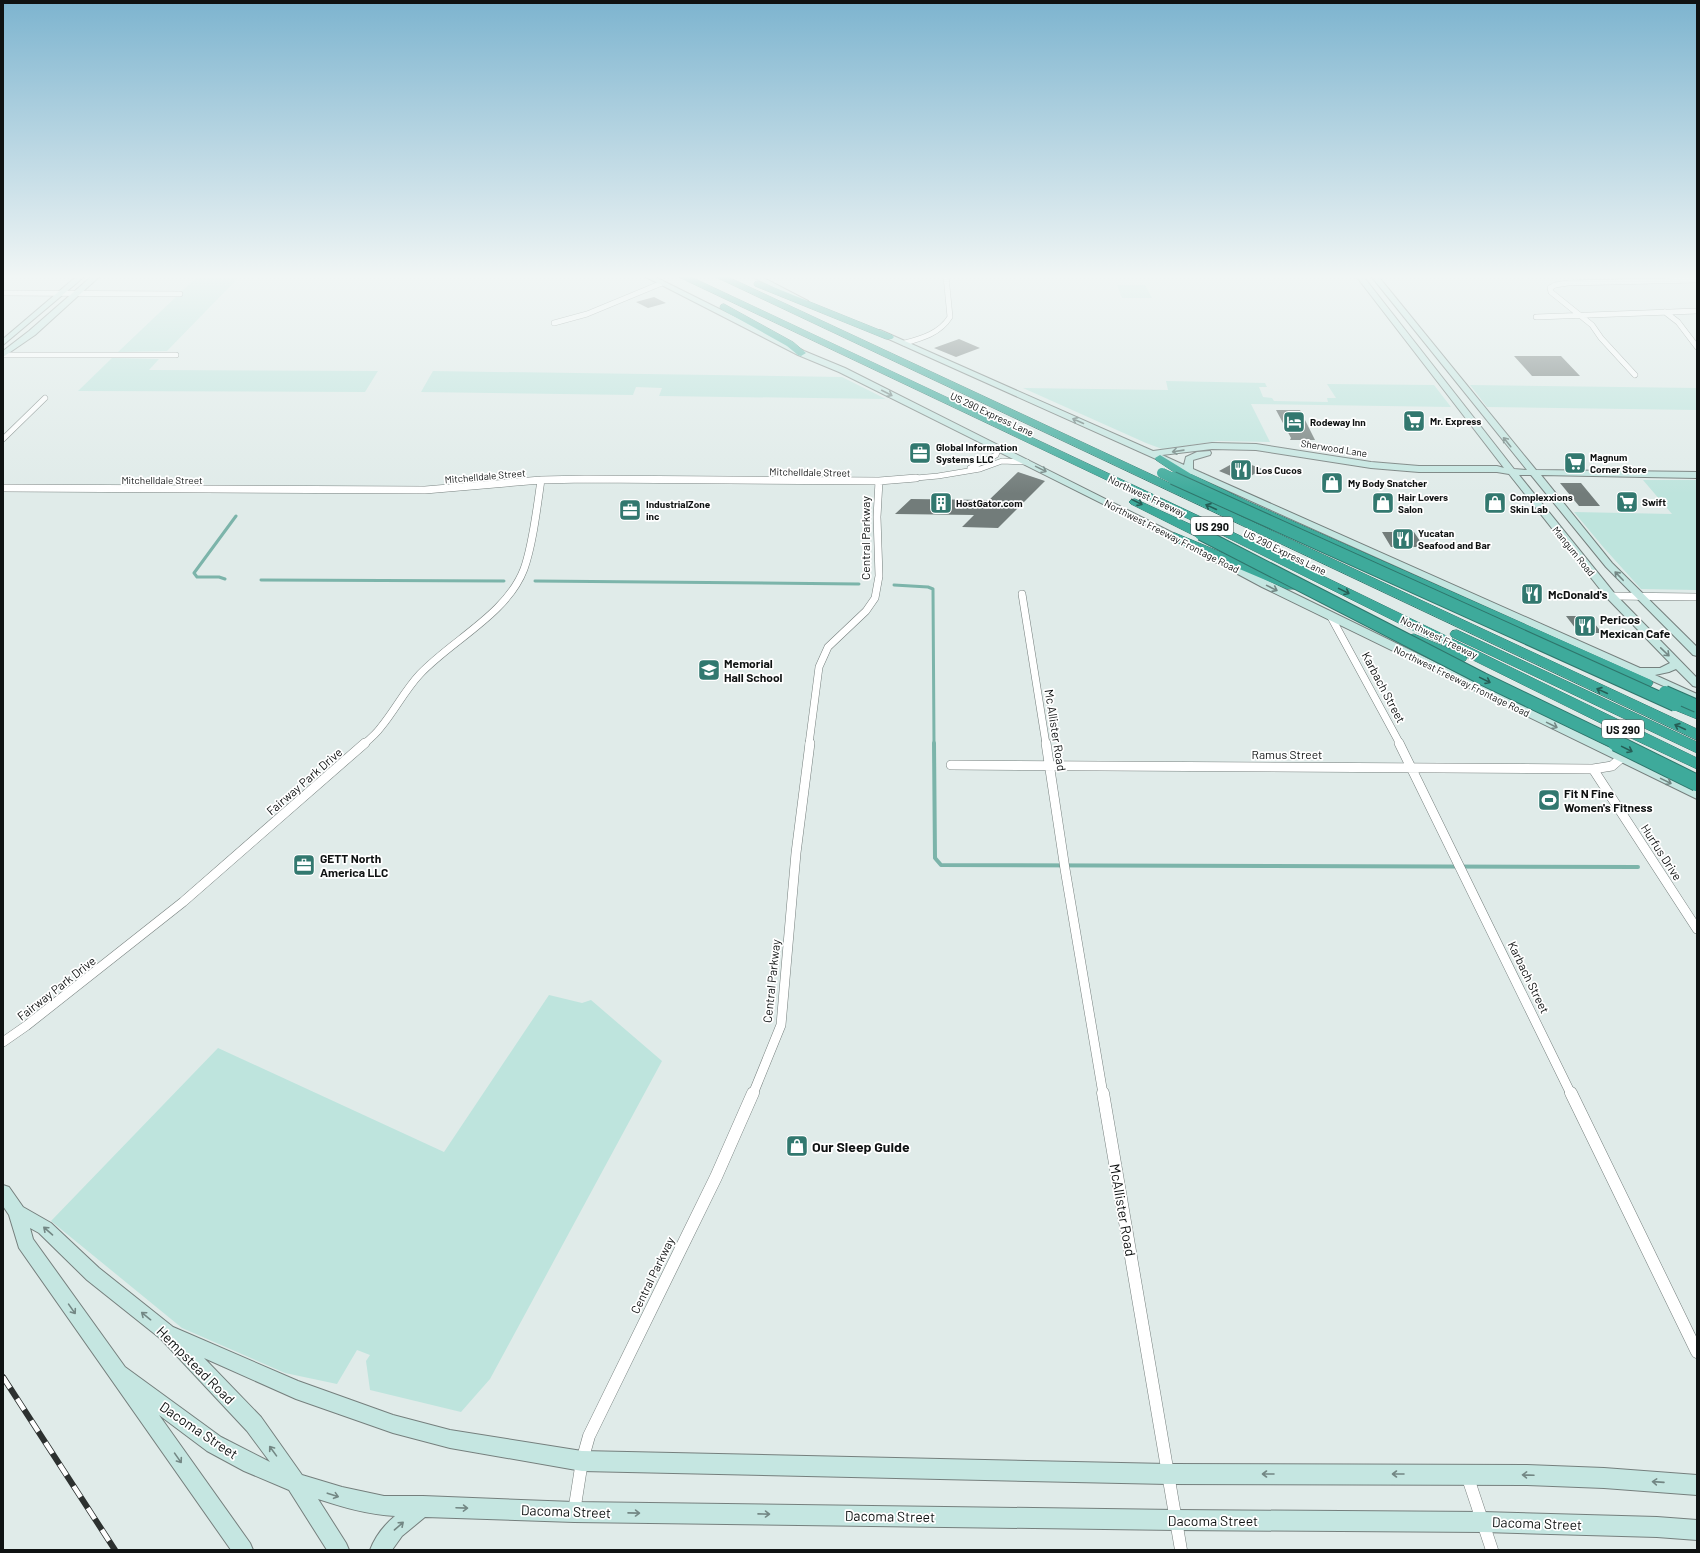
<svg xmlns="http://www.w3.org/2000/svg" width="1700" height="1553" viewBox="0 0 1700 1553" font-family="Barlow,sans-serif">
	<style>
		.green { fill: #bee4dd }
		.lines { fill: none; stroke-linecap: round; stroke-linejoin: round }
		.stream-far1 { stroke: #7cb4aa; stroke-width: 3 }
		.stream { stroke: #7cb4aa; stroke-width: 4 }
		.building { fill: #727c7a }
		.street-far3-casing { stroke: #757f7d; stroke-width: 6 }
		.street-far2-casing { stroke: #757f7d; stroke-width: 8 }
		.street-far1-casing { stroke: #757f7d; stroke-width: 10 }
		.street-casing { stroke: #757f7d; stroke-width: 13 }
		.secondary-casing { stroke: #757f7d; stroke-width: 2 }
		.highway-casing { stroke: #2e756b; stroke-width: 1 }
		.street-far3 { stroke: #fff; stroke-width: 5 }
		.street-far2 { stroke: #fff; stroke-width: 7 }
		.street-far1 { stroke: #fff; stroke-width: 9 }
		.street { stroke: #fff; stroke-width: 12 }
		.secondary { fill: #c5e6e1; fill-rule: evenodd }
		.highway { fill: #3eaa9b; fill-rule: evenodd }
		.rail-casing { stroke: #2d3130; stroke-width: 6 }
		.rail { stroke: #fff; stroke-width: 4.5; stroke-dasharray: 13; stroke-linecap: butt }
		.highway-bridge-far2-casing { stroke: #2e756b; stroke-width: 10; stroke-linecap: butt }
		.highway-bridge-far1-casing { stroke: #2e756b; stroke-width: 14; stroke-linecap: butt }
		.highway-bridge-casing { stroke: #2e756b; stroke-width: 18; stroke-linecap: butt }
		.highway-bridge-far2 { stroke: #3eaa9b; stroke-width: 10 }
		.highway-bridge-far1 { stroke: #3eaa9b; stroke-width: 12 }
		.highway-bridge { stroke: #3eaa9b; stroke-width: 16 }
		.oneway { stroke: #738784 }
		.oneway2 { stroke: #265e56 }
		.labels { text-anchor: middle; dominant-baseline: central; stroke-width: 3.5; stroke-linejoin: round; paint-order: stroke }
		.far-street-label { font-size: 10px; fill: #0f1212; stroke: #fff }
		.far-poi-label { font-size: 10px; font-weight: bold; fill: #0f1212; stroke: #fff; text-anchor: start }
		.shield { fill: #fff; stroke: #575959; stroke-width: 1 }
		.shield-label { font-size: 11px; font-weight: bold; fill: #0f1212 }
		.street-label { font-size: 12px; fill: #0f1212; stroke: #fff }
		.poi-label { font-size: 12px; font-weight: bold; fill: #0f1212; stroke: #fff; text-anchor: start }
		.near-poi-label { font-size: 14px; font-weight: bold; fill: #0f1212; stroke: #fff; text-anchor: start }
		.near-street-label { font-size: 14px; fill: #0f1212; stroke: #fff }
	</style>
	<rect width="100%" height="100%" fill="#e0ebe9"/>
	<path class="green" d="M198 276H240L167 351 118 352Z
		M1117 285H1145L1152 298H1122Z
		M112 358 159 359 149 370 378 371 365 392 78 391Z
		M433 371 842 377 886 399 659 396 662 388 636 387 633 395 421 392Z
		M1166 381 1265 383 1267 387H1259L1263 397 1272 398 1274 401 1328 402 1327 398H1336L1327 384 1434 385 1451 407 1251 404 1270 442 1218 441 1162 449 1146 443 1023 388 1168 390Z
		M1470 385 1697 388V410L1487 407Z
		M1643 480H1697V590L1641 589 1604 548 1574 512 1672 514Z
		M549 995 582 1003 591 1000 662 1061 490 1379 461 1412 370 1390 366 1361 370 1355 357 1350 337 1384 285 1373 182 1328 51 1221 218 1048 444 1152Z"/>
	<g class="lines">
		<path class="stream-far1" d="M225 579 219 577H197L194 573 236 516
			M261 580 504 581
			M535 581 859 584
			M894 585 928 587 933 589 934 744"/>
		<path class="stream" d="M934 743 935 858 941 865 1638 867"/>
	</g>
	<path class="building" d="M654 297 666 303 648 308 636 302Z
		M959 339 980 348 956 357 934 348Z
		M1514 356H1561L1580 376H1532Z
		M1276 410H1300L1315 440H1290L1291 438Z
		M1239 460 1262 469 1243 481 1219 471Z
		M1018 472 1045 481 998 528 962 527 974 515 895 514 911 499 989 500Z
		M1560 483H1581L1600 506H1579Z
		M1382 532H1414L1424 547H1391Z
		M1566 616H1581L1582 619H1591L1602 633H1579Z"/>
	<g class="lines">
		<g class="street-far3-casing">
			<path id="street-far3" d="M3 293 180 294
				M1665 312 1678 322 1697 347
				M1536 317 1697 311
				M554 323 587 314 662 283
				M905 343C923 338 940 333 950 317L946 276
				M4 355H176
				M1635 375 1601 338 1592 325 1551 292 1550 288 1555 285 1568 283 1697 280
				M3 439 45 398
				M970 468 996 455 999 448
				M905 479 938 476 980 469 1002 461 1027 462"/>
		</g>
		<g class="street-far2-casing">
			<path id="street-far2" d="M3 488 425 490 541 480 585 479 879 481 916 478
				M1022 594 1046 744
				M1611 596 1697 597
				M1331 617 1400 744
				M364 744C370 739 376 734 381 727 395 710 405 690 420 674 452 640 507 614 524 569 533 544 537 507 541 480
				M809 744 819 667 828 647 866 611 875 598 879 576 877 517 879 481"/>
		</g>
		<g class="street-far1-casing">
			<path id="street-far1" d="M1046 743 1065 869 1103 1094
				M1399 743 1571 1094
				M951 765 1593 769 1612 766 1620 759
				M1593 769 1697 929
				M3 1042 26 1026 183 902 365 743
				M753 1094 781 1025 796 853 810 743"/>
		</g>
		<g class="street-casing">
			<path id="street" d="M1103 1093 1181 1550
				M1571 1093 1697 1352
				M1467 1475 1492 1550
				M574 1512 582 1461 589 1436 716 1177 753 1093"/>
		</g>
		<g class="secondary-casing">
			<path id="secondary" d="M77 276H85L3 345V339Z
				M92 276H100L35 335 3 357V351L29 331Z
				M644 276H653L804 351 845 368 1189 541 1184 544 1181 543 839 372 798 355Z
				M751 276H760L808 301 803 302Z
				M1356 276H1363L1514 469 1527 470 1371 276H1378L1536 470 1697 472V478L1541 475 1612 563 1697 647V656L1693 655 1606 567 1531 475H1519L1615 594 1697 678V687L1693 686 1676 669 1669 672 1655 675 1697 694V701L1191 474H1186L1185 472 873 332 877 330H880L1153 451 1212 443 1256 444 1371 462 1419 466H1497L1504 468ZM1212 449 1256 450 1371 468 1419 472H1497L1509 474 1607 598 1670 663 1660 668H1640L1193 469V460L1210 455 1211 453 1210 451 1197 452 1186 457 1184 465 1162 455Z
				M1207 551 1697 790V799L1262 587 1204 556 1202 554 1204 552Z
				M3 1185 9 1187 23 1207 51 1223 99 1268 173 1327 298 1381 393 1415 450 1430 582 1451 1168 1464 1527 1465 1604 1468 1697 1475V1495L1604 1488 1527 1485 1168 1484 582 1471 450 1448 393 1433 296 1399 204 1358 261 1417 302 1475 342 1487 384 1496H423L574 1502 1176 1510 1483 1512 1657 1517 1697 1520V1540L1657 1537 1483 1532 1176 1530 574 1522 425 1517 402 1536 392 1550H370C375 1537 384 1525 395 1516 369 1515 343 1507 318 1499L346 1543 349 1550H327L289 1490 244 1471 207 1451 159 1415 250 1543 253 1550H231L19 1248 9 1215 3 1206ZM30 1228 39 1233 87 1280 161 1339 247 1431 270 1462 221 1437 125 1367 33 1239Z"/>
		</g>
		<g class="highway-casing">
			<path id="highway" d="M677 276H689L1218 525 1697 758V769L1631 738 1465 656 1467 658 1465 661H1455L1409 641 1407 638 1409 635 1414 634 1457 652 1210 529Z
				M714 276H726L1697 729V740Z
				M758 281 892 335 894 337 892 339H886L755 286 754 284 755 282Z
				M724 304 793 342 806 353 801 356 798 355 787 346 721 309 720 307 721 305Z
				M1160 455 1191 474 1247 501 1651 680 1653 683 1651 686 1646 687 1641 686 1251 511 1183 478 1156 460 1155 458Z
				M1135 499 1205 531 1207 534 1205 537H1197L1131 504 1129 502 1131 500Z
				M1175 533 1295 583 1297 586 1295 589H1287L1171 540 1169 537 1171 534Z
				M1457 630 1697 742V753L1452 637 1450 634 1452 631Z
				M1675 701 1697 710V719L1670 708 1668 705 1670 702Z"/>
		</g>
		<use href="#street-far3" class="street-far3"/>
		<use href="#street-far2" class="street-far2"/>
		<use href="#street-far1" class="street-far1"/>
		<use href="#street" class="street"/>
		<use href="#secondary" class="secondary"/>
		<use href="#highway" class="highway"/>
		<g class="rail-casing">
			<path id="rail" d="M3 1377 115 1550"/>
		</g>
		<use href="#rail" class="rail"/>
		<g class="highway-bridge-far2-casing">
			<path id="highway-bridge-far2" d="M1162 473 1175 479"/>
		</g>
		<g class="highway-bridge-far1-casing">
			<path id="highway-bridge-far1" d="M1173 478 1675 705
				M1201 534 1483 679 1618 744
				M1665 692 1697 706"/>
		</g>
		<g class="highway-bridge-casing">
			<path id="highway-bridge" d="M1616 743 1697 783"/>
		</g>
		<use href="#highway-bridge-far2" class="highway-bridge-far2"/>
		<use href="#highway-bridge-far1" class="highway-bridge-far1"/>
		<use href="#highway-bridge" class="highway-bridge"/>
	</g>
	<defs><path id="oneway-shaft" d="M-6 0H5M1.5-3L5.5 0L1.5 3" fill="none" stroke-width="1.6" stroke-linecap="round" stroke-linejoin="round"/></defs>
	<g class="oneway">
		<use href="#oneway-shaft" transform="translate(887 393) rotate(27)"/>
		<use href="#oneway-shaft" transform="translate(1078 421) rotate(-156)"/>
		<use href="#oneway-shaft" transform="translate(1507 442) rotate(-129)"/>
		<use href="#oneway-shaft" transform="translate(1178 451) rotate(172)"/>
		<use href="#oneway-shaft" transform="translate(1041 469) rotate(26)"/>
		<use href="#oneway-shaft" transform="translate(1619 576) rotate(-134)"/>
		<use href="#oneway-shaft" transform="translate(1272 588) rotate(26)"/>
		<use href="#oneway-shaft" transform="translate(1665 652) rotate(44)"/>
		<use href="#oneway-shaft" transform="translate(1552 725) rotate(26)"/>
		<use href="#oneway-shaft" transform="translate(1666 781) rotate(26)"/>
		<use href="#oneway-shaft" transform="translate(48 1231) rotate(-139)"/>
		<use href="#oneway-shaft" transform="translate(72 1309) rotate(55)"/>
		<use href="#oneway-shaft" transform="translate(146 1316) rotate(-141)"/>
		<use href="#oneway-shaft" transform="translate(273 1451) rotate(-126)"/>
		<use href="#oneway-shaft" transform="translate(178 1458) rotate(55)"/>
		<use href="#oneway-shaft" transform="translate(1268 1474) rotate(-180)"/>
		<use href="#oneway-shaft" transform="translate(1398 1474) rotate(-180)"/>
		<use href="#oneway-shaft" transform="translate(1528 1475) rotate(-178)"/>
		<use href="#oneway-shaft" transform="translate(1658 1482) rotate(-176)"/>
		<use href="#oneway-shaft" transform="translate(333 1495) rotate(18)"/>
		<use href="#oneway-shaft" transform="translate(462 1508) rotate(2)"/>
		<use href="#oneway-shaft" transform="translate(634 1513) rotate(1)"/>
		<use href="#oneway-shaft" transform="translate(764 1514) rotate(1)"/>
		<use href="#oneway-shaft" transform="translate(399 1526) rotate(-41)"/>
	</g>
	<g class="oneway2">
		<use href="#oneway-shaft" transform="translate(1137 502) rotate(26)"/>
		<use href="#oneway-shaft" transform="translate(1211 507) rotate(-155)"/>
		<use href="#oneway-shaft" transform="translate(1344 591) rotate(26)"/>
		<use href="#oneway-shaft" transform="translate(1485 680) rotate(26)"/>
		<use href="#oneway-shaft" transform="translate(1602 691) rotate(-155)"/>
		<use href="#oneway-shaft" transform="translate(1680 727) rotate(-155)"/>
		<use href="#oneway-shaft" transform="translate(1627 749) rotate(26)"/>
	</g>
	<linearGradient id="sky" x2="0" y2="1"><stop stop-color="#7db4cf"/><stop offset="0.56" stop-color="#f1f6f5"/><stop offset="1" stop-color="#f1f6f5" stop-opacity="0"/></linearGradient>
	<rect width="1700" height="494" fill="url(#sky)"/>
	<defs>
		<g id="supermarket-square" transform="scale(1.15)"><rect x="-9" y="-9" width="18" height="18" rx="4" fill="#32786f" stroke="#fff"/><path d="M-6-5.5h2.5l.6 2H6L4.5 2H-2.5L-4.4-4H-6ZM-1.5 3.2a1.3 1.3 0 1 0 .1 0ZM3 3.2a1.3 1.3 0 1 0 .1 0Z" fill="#fff"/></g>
		<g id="hotel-square" transform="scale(1.15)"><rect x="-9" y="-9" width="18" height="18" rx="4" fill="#32786f" stroke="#fff"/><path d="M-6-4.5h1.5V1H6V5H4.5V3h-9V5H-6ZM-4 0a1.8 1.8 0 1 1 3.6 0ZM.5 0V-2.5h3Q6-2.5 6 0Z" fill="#fff"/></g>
		<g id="office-square" transform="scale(1.15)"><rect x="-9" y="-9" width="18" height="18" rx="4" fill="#32786f" stroke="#fff"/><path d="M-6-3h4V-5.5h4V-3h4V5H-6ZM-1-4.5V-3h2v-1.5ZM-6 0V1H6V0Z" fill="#fff"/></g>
		<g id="restaurant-square" transform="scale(1.15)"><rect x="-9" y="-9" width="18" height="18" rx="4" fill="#32786f" stroke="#fff"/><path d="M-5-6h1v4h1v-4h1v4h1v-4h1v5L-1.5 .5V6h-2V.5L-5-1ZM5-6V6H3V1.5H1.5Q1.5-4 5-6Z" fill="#fff"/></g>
		<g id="shop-square" transform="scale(1.15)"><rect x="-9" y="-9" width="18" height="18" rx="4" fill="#32786f" stroke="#fff"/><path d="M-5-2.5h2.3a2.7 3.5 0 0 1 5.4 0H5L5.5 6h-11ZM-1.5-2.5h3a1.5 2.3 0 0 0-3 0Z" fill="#fff"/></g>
		<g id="building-square" transform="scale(1.15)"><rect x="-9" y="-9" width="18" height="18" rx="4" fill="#32786f" stroke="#fff"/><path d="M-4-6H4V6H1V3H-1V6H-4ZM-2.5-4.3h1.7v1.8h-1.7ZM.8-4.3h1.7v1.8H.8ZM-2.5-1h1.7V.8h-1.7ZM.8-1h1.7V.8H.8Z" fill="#fff"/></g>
		<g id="school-square" transform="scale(1.15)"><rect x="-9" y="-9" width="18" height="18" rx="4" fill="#32786f" stroke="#fff"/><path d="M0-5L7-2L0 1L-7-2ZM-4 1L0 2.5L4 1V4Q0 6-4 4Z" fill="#fff"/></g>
		<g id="stadium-square" transform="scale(1.15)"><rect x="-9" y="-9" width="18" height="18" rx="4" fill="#32786f" stroke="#fff"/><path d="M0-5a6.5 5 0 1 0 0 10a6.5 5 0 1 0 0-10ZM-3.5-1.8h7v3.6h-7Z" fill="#fff"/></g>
	</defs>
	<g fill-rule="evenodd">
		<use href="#supermarket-square" x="1414" y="421"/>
		<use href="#hotel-square" x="1294" y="422"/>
		<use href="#office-square" x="920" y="453"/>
		<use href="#supermarket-square" x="1575" y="463"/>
		<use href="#restaurant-square" x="1241" y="470"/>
		<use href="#shop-square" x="1332" y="483"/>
		<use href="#supermarket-square" x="1627" y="502"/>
		<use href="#building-square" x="941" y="503"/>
		<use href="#shop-square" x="1383" y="503"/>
		<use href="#shop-square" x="1495" y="503"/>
		<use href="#office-square" x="630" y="510"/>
		<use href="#restaurant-square" x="1403" y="539"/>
		<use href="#restaurant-square" x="1532" y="594"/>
		<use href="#restaurant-square" x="1585" y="626"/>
		<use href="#school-square" x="709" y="670"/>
		<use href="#stadium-square" x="1549" y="800"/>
		<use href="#office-square" x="304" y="865"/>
		<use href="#shop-square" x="797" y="1146"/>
	</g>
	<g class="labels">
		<g class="far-street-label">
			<text transform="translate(992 414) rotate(25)">US 290 Express Lane</text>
			<text transform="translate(1334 448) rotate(9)">Sherwood Lane</text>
			<text transform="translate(810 472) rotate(1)">Mitchelldale Street</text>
			<text transform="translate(485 476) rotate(-5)">Mitchelldale Street</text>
			<text x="162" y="480">Mitchelldale Street</text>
			<text transform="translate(1147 496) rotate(25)">Northwest Freeway</text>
			<text transform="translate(1172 536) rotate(27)">Northwest Freeway Frontage Road</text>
			<text transform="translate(1574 551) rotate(51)">Mangum Road</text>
			<text transform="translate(1285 552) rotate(26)">US 290 Express Lane</text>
			<text transform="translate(1439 637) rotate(26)">Northwest Freeway</text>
			<text transform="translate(1462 681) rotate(26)">Northwest Freeway Frontage Road</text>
		</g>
		<g class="far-poi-label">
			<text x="1430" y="421">Mr. Express</text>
			<text x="1310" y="422">Rodeway Inn</text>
			<text x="936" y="447">Global Information<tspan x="936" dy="12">Systems LLC</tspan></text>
			<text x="1590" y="457">Magnum<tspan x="1590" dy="12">Corner Store</tspan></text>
			<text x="1256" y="470">Los Cucos</text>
			<text x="1348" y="483">My Body Snatcher</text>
			<text x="1398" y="497">Hair Lovers<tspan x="1398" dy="12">Salon</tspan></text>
			<text x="1510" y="497">Complexxions<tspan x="1510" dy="12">Skin Lab</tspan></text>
			<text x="1642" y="502">Swift</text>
			<text x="956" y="503">HostGator.com</text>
			<text x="646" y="504">IndustrialZone<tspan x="646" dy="12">inc</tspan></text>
			<text x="1418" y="533">Yucatan<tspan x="1418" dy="12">Seafood and Bar</tspan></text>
		</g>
		<g class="shield">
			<rect x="1191" y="517" width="42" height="18" rx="3"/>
			<rect x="1602" y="720" width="42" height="18" rx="3"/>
		</g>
		<g class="shield-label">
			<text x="1212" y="526">US 290</text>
			<text x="1623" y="729">US 290</text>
		</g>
		<g class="street-label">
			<text transform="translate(865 538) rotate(-90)">Central Parkway</text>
			<text transform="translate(1384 687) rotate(62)">Karbach Street</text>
			<text transform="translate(1056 730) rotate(81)">Mc Allister Road</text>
			<text x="1287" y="754">Ramus Street</text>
			<text transform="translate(304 781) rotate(-41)">Fairway Park Drive</text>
			<text transform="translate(1662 852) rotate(57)">Hurfus Drive</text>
			<text transform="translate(1529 977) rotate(64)">Karbach Street</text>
			<text transform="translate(771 981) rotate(-84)">Central Parkway</text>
			<text transform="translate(56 988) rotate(-38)">Fairway Park Drive</text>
			<text transform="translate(652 1275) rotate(-64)">Central Parkway</text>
		</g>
		<g class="poi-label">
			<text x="1548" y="594">McDonald's</text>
			<text x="1600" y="619">Pericos<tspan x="1600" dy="14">Mexican Cafe</tspan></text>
			<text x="724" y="663">Memorial<tspan x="724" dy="14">Hall School</tspan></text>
			<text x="1564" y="793">Fit N Fine<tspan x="1564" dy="14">Women's Fitness</tspan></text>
			<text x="320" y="858">GETT North<tspan x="320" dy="14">America LLC</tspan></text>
		</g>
		<g class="near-poi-label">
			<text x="812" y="1146">Our Sleep Guide</text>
		</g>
		<g class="near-street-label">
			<text transform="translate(1123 1210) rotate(80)">McAllister Road</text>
			<text transform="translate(196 1365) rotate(45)">Hempstead Road</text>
			<text transform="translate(199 1430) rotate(34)">Dacoma Street</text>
			<text transform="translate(566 1511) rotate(2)">Dacoma Street</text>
			<text transform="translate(890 1516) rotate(1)">Dacoma Street</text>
			<text x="1213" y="1520">Dacoma Street</text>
			<text transform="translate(1537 1523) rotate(2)">Dacoma Street</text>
		</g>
	</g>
	<rect width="1700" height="1553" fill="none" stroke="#0f1212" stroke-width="8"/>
</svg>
